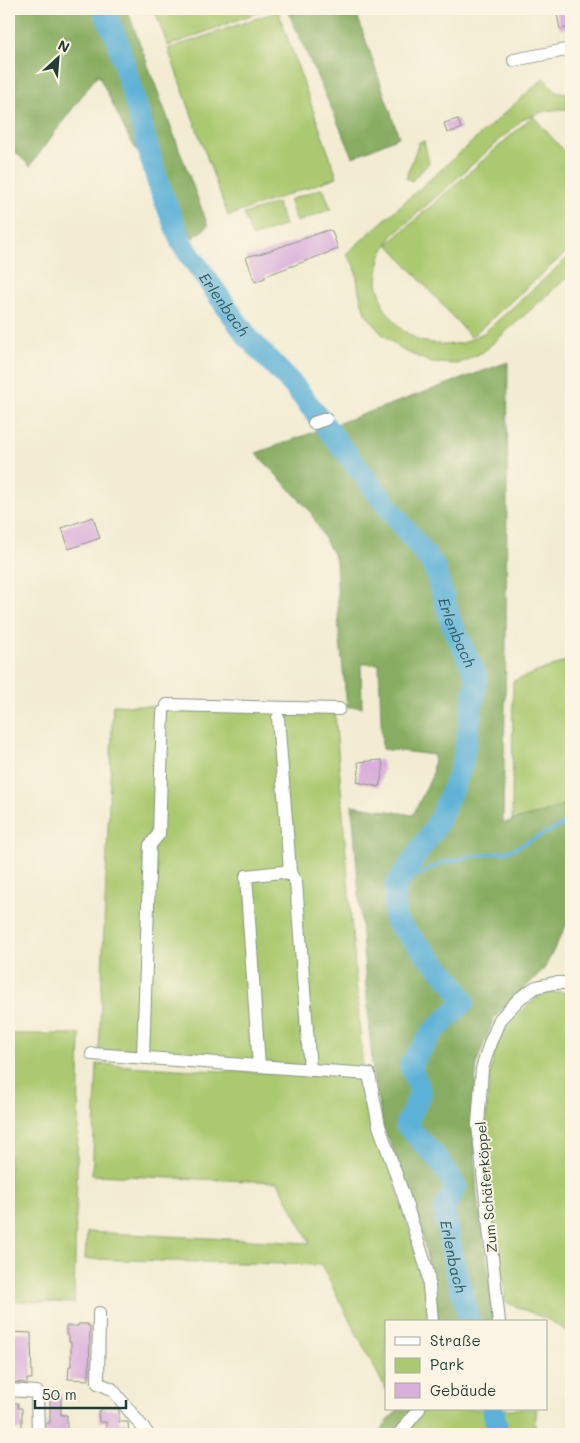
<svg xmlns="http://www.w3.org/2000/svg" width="580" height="1443" viewBox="0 0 580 1443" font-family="Mali,sans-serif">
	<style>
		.green { fill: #abc970; stroke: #658352 }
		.forest { fill: #88ad62; stroke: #54754b }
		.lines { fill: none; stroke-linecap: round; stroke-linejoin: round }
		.stream { stroke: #5bb1d7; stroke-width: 4 }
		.river { stroke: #5bb1d7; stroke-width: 22 }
		.building { fill: #d9afdb }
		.minor-casing { stroke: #899484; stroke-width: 14 }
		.minor { stroke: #fff; stroke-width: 12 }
		.labels { text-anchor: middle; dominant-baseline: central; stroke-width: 4; stroke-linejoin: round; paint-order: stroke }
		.street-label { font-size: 14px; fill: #1f3d34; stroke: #fcf5e5 }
		.water-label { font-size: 15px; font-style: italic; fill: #2e5a5d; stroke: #fcf5e5 }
	</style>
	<rect width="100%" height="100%" fill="#fcf5e5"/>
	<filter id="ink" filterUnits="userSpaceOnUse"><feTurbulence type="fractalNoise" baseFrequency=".02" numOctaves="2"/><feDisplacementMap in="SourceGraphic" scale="10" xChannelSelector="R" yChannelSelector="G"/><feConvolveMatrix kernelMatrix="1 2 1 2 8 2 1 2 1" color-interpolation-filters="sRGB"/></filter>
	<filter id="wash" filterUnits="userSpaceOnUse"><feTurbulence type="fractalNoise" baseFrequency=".0096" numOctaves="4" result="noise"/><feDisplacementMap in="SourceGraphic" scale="20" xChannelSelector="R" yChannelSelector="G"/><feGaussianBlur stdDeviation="1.12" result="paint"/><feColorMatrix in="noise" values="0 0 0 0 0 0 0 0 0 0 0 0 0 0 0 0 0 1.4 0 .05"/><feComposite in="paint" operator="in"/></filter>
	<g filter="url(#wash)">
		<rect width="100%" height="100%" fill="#f3ecd3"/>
		<path class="green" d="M154 9H267L168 46Z
			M278 11 337 177 228 216 168 49Z
			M544 78 556 92 571 95V109C549 109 542 111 522 120L392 236 380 257 377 283 384 308 402 330 420 341 445 345 463 343 485 332 571 255V274L483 352 458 364 432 363 402 350 382 334 365 313 359 292 355 266 346 254Z
			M533 116 571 159V248L471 337 388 244Z
			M424 141 429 163 412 181 406 178 419 142Z
			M323 188 331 209 297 222 289 200Z
			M277 203 285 225 252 237 244 214Z
			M571 659V802L542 813 512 820 513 681Z
			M113 705 335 713 363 1070 99 1050Z
			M562 992 571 994V1334L551 1321 505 1302V1292L488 1179 483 1141 491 1068 498 1041 504 1025 543 993Z
			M9 1034H80L74 1303 9 1301Z
			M97 1064 176 1069 350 1076 365 1083 419 1264 427 1303 428 1322H386V1390L321 1265 85 1259 87 1232 310 1243 278 1182 92 1175Z
			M425 1409H537L534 1434H406Z"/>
		<path class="forest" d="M9 9H127L208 226 193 238 129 138 98 74 30 166 9 146Z
			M287 9H355L399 137 353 157Z
			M508 362 506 646 503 823 542 813 571 802V916L544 969 494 1018 477 1062 473 1110 477 1196 495 1316 494 1322H436L435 1299 420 1222 406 1179 383 1127 373 1075 352 805 413 815 432 776 434 755 382 749 379 664H361L362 707H347L339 632 336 560 310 511 256 453Z
			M398 1409H413L395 1434H377Z"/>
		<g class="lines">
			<path class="stream" d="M395 887 440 864 469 857 509 851 562 825 571 822"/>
			<g class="river">
				<path id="s1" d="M103 9 117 39 158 183 182 244 249 339 295 387 434 566 451 622 477 678 462 766 438 823 395 887V920L453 983 464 1002 432 1033 410 1065 421 1093 406 1125 438 1159 456 1187 444 1210 455 1267 470 1322"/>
				<path d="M493 1409 498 1434"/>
			</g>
		</g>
		<g id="blocks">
			<path class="building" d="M556 9H571V27L560 29Z
				M458 119 461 129 447 133 444 123Z
				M328 230 332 231 338 249 265 276V278L255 282 246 257 257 254V255Z
				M93 517 100 538 69 549 62 528Z
				M382 760 383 770 379 787 357 782 359 771 358 762Z
				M78 1324H88V1326H90L89 1380 68 1379 69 1366H71V1342H69V1336L66 1334V1326H78Z
				M9 1332 31 1333 32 1379H27V1383L9 1382Z
				M50 1393H61V1415H67V1434H46V1423H50Z
				M9 1403H18V1408H22V1430H9Z
				M101 1409H118L119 1411V1422H128L129 1434H106V1422H99L98 1411H101Z"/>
		</g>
	</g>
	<g filter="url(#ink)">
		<use href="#blocks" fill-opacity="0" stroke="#899484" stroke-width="1"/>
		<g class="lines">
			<g class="minor-casing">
				<path id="minor" d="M514 60 571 49
					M314 423 326 419
					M167 705 339 709
					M278 718 290 871 291 875 296 882 310 1070
					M92 1054 369 1074 379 1126 403 1194 428 1273 432 1322
					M143 1057 150 845 159 834 163 712
					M259 1066 246 876 282 872 291 875
					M99 1313 98 1383 112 1389 148 1434
					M499 1322 478 1125 482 1069 490 1043 500 1019 520 998 536 987 554 983H571
					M9 1390 37 1392 38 1434
					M399 1434 419 1409"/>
			</g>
			<use href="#minor" class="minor"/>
		</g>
	</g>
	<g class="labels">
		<g class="street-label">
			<text transform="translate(486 1187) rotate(-95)">Zum Schäferköppel</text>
		</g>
		<g class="water-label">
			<text stroke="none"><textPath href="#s1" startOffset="322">Erlenbach</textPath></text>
			<text stroke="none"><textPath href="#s1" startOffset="728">Erlenbach</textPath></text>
			<text stroke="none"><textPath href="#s1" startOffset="1449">Erlenbach</textPath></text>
		</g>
	</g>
	<rect width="580" height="1443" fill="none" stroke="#fcf5e5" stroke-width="30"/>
	<rect x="385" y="1320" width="162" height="90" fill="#fcf5e5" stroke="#a4ab9e"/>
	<rect x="395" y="1337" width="25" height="8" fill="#ffffff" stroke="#a4ab9e"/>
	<text x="430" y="1346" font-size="15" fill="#1f3d34">Straße</text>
	<rect x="395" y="1358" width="25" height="15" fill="#abc970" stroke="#a4ab9e"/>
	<text x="430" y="1370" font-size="15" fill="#1f3d34">Park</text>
	<rect x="395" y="1383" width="25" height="15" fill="#d9afdb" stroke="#a4ab9e"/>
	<text x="430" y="1396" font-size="15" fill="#1f3d34">Gebäude</text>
	<g transform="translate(58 58) rotate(26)" stroke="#fcf5e5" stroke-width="4" paint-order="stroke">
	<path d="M0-4L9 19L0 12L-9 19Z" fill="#1f3d34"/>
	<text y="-8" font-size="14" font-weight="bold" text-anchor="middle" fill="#1f3d34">N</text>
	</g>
	<path d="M35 1400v8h91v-8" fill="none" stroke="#1f3d34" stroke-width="2.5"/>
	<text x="42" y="1400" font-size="15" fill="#1f3d34" stroke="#fcf5e5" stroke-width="4" paint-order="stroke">50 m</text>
</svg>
